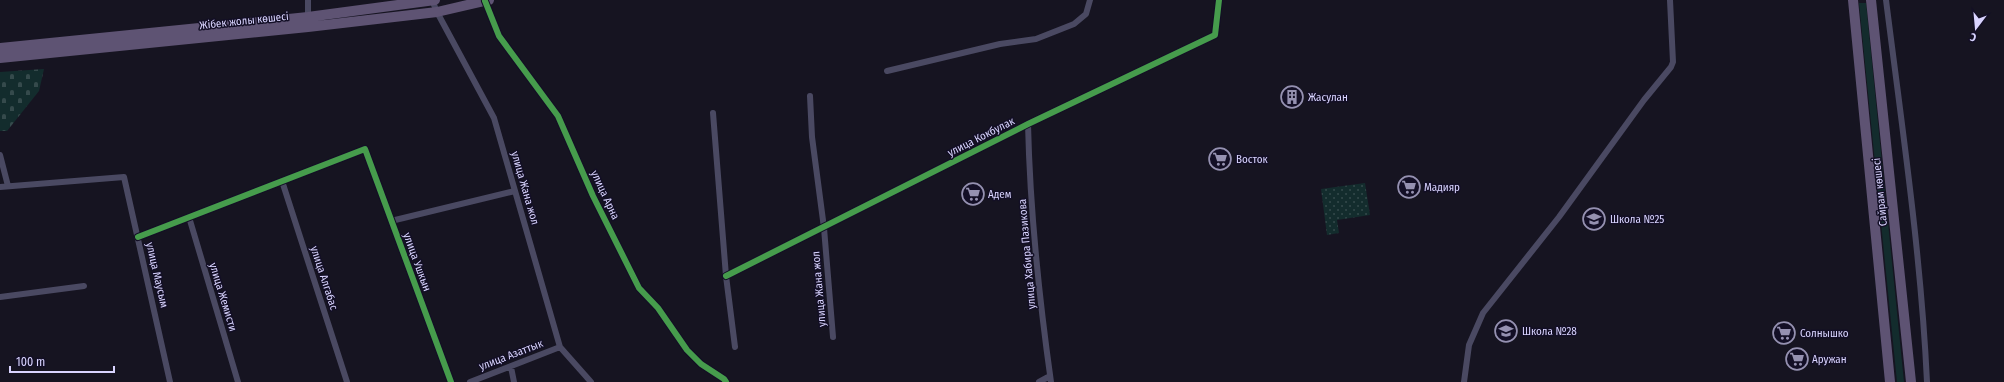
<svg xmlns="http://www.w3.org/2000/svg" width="2004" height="382" viewBox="0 0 2004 382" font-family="'Fira Sans Condensed',sans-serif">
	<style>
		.grass { fill: #132c2d }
		.cemetery { fill: url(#cemetery-stones) }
		.park { fill: url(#park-dots) }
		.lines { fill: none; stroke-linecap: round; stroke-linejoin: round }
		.minor { stroke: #4a4962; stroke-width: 6 }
		.primary { stroke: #5e5373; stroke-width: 10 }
		.cycleway-casing { stroke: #130f26; stroke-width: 8 }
		.cycleway { stroke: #469c4c; stroke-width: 6 }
		.labels { text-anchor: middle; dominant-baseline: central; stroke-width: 3; stroke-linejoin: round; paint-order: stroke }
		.street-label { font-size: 11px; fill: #d9d4ff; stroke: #130f26 }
		.poi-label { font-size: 11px; fill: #d9d4ff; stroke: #130f26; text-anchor: start }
	</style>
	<defs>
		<pattern id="cemetery-stones" width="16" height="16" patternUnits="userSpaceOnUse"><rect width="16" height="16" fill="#132c2d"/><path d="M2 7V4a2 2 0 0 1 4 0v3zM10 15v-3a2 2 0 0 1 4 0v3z" fill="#354a4c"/></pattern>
		<pattern id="park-dots" width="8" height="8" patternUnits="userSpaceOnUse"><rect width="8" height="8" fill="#132c2d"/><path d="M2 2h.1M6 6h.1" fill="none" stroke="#354a4c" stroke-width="1.8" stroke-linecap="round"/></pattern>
	</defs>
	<rect width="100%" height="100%" fill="#161421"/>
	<path class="grass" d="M1859 3H1866L1904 382H1897Z"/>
	<path class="cemetery" d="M44 69 39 91 7 131H0V72Z"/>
	<path class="park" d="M1365 183 1370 215 1337 220 1339 233 1327 235 1321 189Z"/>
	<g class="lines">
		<path class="minor" d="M308 0V17
			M432 0 437 12 494 118 560 347 591 382
			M1886 0C1902 127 1921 254 1927 382
			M485 1 499 36 558 116 593 196 639 288 658 308 687 350 701 364 724 379 726 382
			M887 71 1000 44 1036 39 1074 24 1086 14 1090 0
			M810 96 812 137 824 228 833 337
			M713 113 726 276 735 347
			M1028 124C1030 210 1039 297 1051 382
			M0 155 8 186
			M282 181 347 382
			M0 187 124 177 170 382
			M189 217 238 382
			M391 221 515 191
			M138 237 365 149 451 382
			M726 276 1028 124 1215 35 1219 0
			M0 297 84 286
			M511 367 514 382
			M470 382 560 347
			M1039 382 1050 376
			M1464 382 1469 345 1483 313 1559 217 1644 100 1671 67 1673 62 1670 0"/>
		<path class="primary" d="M1853 0 1890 382
			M1871 0 1911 382
			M0 48 308 17 435 0
			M0 58 308 27 437 12 489 0"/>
		<g class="cycleway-casing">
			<path id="cycleway" d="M485 1 499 36 558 116 593 196 639 288 658 308 687 350 701 364 724 379 726 382
				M138 237 365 149 451 382
				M726 276 1028 124 1215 35 1219 0"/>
		</g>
		<use href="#cycleway" class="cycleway"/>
	</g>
	<defs>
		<g id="building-ring" transform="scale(1.15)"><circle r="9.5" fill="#130f26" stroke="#9591b1" stroke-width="1.5"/><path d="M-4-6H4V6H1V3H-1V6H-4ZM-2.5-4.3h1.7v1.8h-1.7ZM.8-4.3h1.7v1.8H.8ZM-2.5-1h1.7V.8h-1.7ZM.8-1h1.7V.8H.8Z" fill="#9591b1"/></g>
		<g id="supermarket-ring" transform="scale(1.15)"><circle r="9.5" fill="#130f26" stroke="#9591b1" stroke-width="1.5"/><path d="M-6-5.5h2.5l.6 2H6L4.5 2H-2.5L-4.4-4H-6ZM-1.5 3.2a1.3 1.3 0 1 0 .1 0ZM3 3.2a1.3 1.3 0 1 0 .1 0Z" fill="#9591b1"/></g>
		<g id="school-ring" transform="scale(1.15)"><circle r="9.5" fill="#130f26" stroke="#9591b1" stroke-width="1.5"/><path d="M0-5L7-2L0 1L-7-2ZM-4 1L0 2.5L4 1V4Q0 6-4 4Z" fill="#9591b1"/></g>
	</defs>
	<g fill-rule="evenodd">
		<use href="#building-ring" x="1292" y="97"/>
		<use href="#supermarket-ring" x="1220" y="159"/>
		<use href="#supermarket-ring" x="1409" y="187"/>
		<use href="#supermarket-ring" x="973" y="194"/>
		<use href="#school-ring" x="1594" y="219"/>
		<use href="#school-ring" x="1506" y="331"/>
		<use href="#supermarket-ring" x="1784" y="333"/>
		<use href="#supermarket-ring" x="1797" y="359"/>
	</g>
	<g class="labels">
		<g class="street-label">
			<text transform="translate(244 21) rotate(-6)">Жібек жолы көшесі</text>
			<text transform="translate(981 137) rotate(-27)">улица Кокбулак</text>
			<text transform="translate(525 188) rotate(74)">улица Жана жол</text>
			<text transform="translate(1880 192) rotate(-96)">Сайрам көшесі</text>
			<text transform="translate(605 195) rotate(65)">улица Арна</text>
			<text transform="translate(1027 254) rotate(-95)">улица Хабира Пазикова</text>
			<text transform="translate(417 262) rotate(70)">улица Ушкын</text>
			<text transform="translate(157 275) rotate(77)">улица Маусым</text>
			<text transform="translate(324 278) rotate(72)">улица Алгабас</text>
			<text transform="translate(819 289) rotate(-95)">улица Жана жол</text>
			<text transform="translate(223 297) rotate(73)">улица Жемисти</text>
			<text transform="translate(511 355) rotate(-21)">улица Азаттык</text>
		</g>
		<g class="poi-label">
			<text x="1308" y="97">Жасулан</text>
			<text x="1236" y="159">Восток</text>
			<text x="1424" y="187">Мадияр</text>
			<text x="988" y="194">Адем</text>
			<text x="1610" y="219">Школа №25</text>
			<text x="1522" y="331">Школа №28</text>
			<text x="1800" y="333">Солнышко</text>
			<text x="1812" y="359">Аружан</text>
		</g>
	</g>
	<g transform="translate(1976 28) rotate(196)" stroke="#130f26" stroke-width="3" paint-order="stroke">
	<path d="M0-3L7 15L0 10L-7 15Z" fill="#d9d4ff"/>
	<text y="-6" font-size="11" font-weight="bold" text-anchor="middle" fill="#d9d4ff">С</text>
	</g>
	<path d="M10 366v6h104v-6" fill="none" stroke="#d9d4ff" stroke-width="2"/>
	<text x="16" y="366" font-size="12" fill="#d9d4ff" stroke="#130f26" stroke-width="3" paint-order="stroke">100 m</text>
</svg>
